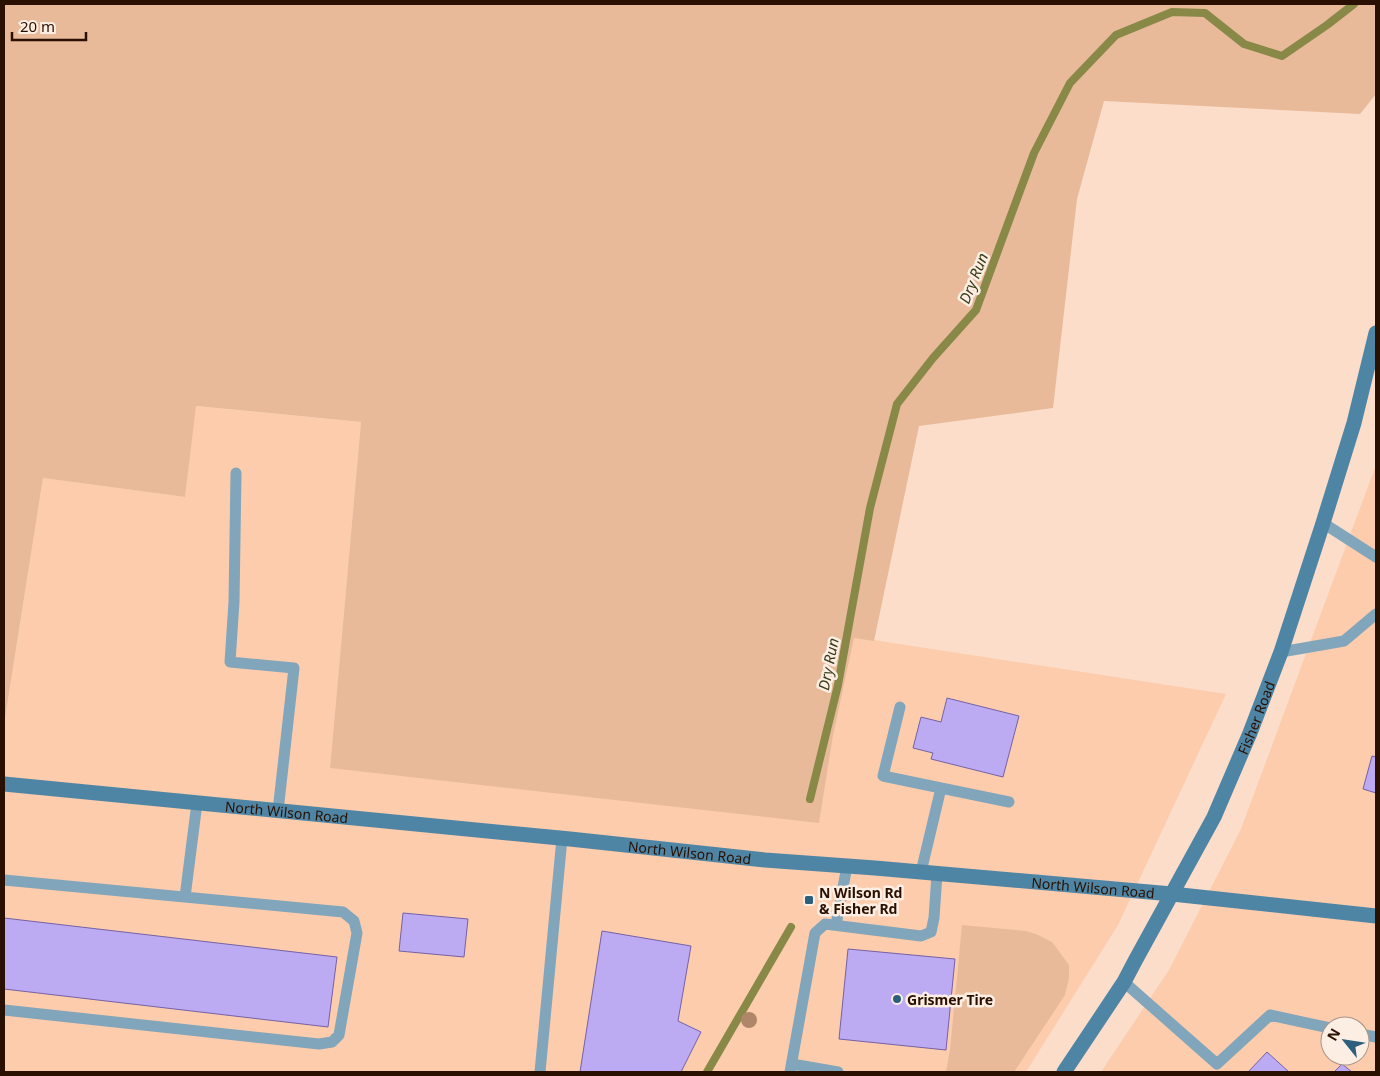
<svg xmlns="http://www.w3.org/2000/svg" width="1380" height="1076" viewBox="0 0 1380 1076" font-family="'Noto Sans',sans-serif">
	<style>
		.built { fill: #fcccac; fill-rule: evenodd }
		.green { fill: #e8ba9a }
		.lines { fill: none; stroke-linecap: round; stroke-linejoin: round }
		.stream { stroke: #888847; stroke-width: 8 }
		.building { fill: #bcaaf3; stroke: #7462a5 }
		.service { stroke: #81a5ba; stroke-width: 11 }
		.secondary { stroke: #4e85a5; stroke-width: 15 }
		.tree { fill: #af8669 }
		.poi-dot { fill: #2b5f7b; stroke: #fdeee4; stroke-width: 2 }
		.labels { text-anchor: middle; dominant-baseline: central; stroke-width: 5; stroke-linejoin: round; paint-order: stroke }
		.street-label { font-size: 14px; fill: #2a1000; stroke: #fdeee4 }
		.poi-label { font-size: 14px; font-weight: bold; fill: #2a1000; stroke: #fdeee4; text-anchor: start }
		.water-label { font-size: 15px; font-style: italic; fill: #373c17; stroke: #fdeee4 }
	</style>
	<rect width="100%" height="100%" fill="#fbddca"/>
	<path class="built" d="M195 406 361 422 330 767 819 822 833 736 854 637 1226 694 1118 925 1026 1072H4V726L43 478 185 497Z
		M1376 465V1072H1101L1169 970 1241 829ZM1330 1026H1360V1056H1330Z"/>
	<path class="green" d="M4 4H1376V94L1360 114 1104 101 1077 199 1053 408 919 426 874 641 854 638 833 736 819 823 330 768 361 422 196 406 185 497 43 478 4 725Z
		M962 925 1026 931 1036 934 1052 942 1069 965V978L1065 995 1014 1072H946L950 1050Z"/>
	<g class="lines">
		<path class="stream" d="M810 799 838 685 870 508 897 404 933 358 976 310 1034 153 1070 83 1116 35 1172 12 1205 13 1244 44 1282 56 1327 25 1354 4
			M707 1072 791 927"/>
	</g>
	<path class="building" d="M947 698 1019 716 1003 777 931 759 933 753 913 748 921 717 941 722Z
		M1372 756 1376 757V793L1363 789Z
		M403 913 468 919 464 957 399 951Z
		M4 918 337 957 328 1027 4 989Z
		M602 931 691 946 678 1021 701 1032 681 1072H580Z
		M848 949 955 959 946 1050 839 1039Z
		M1267 1052 1289 1072H1248Z
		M1342 1064 1352 1072H1334Z"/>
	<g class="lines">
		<path class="service" d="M236 473 234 602 230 662 294 668 278 811
			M1323 523 1376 557
			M1281 652 1344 641 1376 614
			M900 707 883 776 941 788 921 872
			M941 788 1009 802
			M4 880 343 912 354 921 357 933 339 1035 332 1042 319 1044 4 1010
			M185 897 197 803
			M836 925 847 866
			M1124 982 1217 1064 1270 1015 1330 1028
			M1360 1034 1376 1037
			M792 1064 838 1072
			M540 1072 562 838
			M790 1072 815 933 825 924 921 936 931 932 934 918 937 874"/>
		<g class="secondary">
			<path id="s1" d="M4 784 570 839 765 860 875 868 1172 894 1376 916"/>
			<path id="s2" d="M1064 1072 1124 982 1135 961 1214 817 1250 733 1281 652 1323 523 1354 423 1376 333"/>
		</g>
	</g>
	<circle class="tree" cx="749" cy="1020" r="8"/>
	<g class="poi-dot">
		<rect x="804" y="895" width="10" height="10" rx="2.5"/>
		<circle cx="897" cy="999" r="5"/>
	</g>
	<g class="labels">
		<g class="street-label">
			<text stroke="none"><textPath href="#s2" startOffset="404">Fisher Road</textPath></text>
			<text stroke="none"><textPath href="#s1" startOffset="284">North Wilson Road</textPath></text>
			<text stroke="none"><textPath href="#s1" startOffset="689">North Wilson Road</textPath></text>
			<text stroke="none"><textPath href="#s1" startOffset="1094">North Wilson Road</textPath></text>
		</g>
		<g class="poi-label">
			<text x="819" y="892">N Wilson Rd<tspan x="819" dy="16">&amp; Fisher Rd</tspan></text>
			<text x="907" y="999">Grismer Tire</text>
		</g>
		<g class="water-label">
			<text transform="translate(973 278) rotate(-68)">Dry Run</text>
			<text transform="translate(828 664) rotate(-79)">Dry Run</text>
		</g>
	</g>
	<rect width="1380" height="1076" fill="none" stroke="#2a1000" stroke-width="10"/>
	<g transform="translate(1345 1041) rotate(300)"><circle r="24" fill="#fdeee4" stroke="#a99589"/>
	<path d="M0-4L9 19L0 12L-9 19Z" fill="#2b5f7b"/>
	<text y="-8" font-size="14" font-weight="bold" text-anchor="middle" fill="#2a1000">N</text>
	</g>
	<path d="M12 32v8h74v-8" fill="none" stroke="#2a1000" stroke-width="2.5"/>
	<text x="20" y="32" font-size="15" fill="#2a1000" stroke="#fdeee4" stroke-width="4" paint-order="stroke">20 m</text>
</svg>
